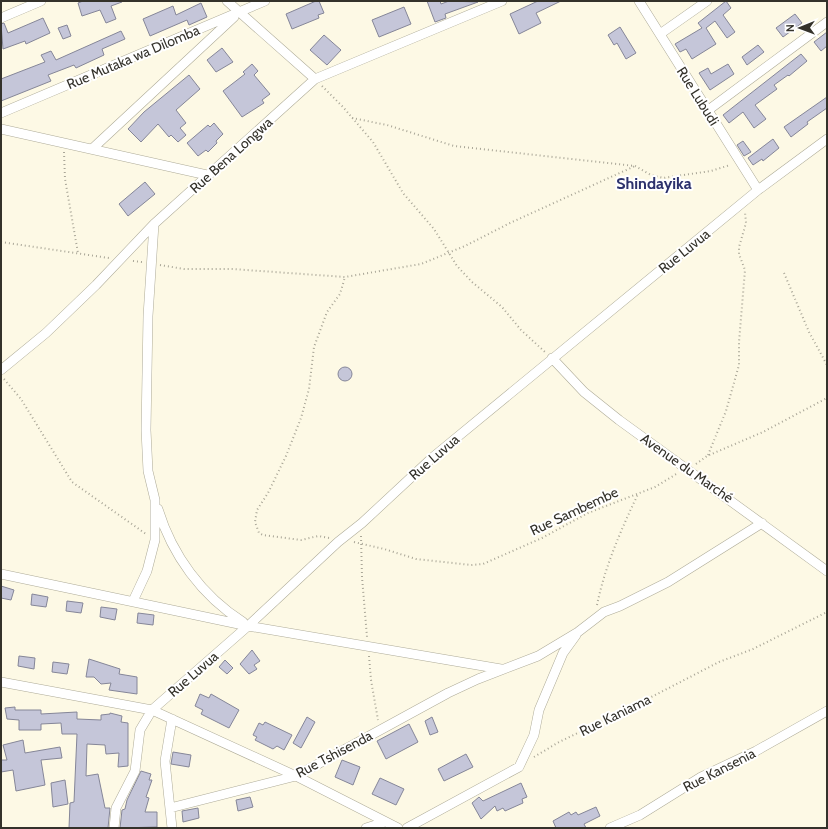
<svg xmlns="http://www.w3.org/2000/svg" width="828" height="829" viewBox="0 0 828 829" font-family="Cabin,sans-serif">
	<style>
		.building { fill: #c5c6d9; stroke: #858698 }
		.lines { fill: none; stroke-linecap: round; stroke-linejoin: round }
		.street-casing { stroke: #aeab98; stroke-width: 10 }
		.path { stroke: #a9a697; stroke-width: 2; stroke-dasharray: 1 3; stroke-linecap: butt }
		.street { stroke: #fff; stroke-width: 9 }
		.labels { text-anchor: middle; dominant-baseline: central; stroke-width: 4; stroke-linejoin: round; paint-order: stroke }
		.street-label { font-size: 14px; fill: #34322b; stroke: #fff }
		.quarter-label { font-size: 16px; font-weight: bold; fill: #2d326d; stroke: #fff }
	</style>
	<rect width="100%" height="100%" fill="#fdf9e5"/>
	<path class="building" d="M83 1H122V2L111 6 116 19 106 23 100 10 82 16 78 3Z
		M316 1H319L324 13 318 15 319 18 292 29 286 14Z
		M427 1H440L441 4 449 1 478 2 445 14 446 18 435 22Z
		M538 1H561L536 13 541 23 519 34 510 14Z
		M726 1 731 8 723 15 735 32 727 38 715 21 706 28 716 44 692 59 686 49 680 52 675 44 702 28 698 23Z
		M201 3 207 17 189 25 187 20 150 36 143 19 173 6 176 15Z
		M404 7 411 24 379 37 372 20Z
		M795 14 802 23 783 37 776 28Z
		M43 18 50 33 26 44 25 41 3 49 1 24 4 23 8 33Z
		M67 25 71 36 63 39 58 28Z
		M620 27 636 53 626 59 617 43 614 45 608 35Z
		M121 31 125 39 102 49 104 55 76 68 74 65 48 75 51 81 1 101V79L45 62 41 55 51 51 56 60Z
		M827 32V46L821 51 814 42Z
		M324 35 341 50 327 65 310 50Z
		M758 45 764 52 747 65 742 57Z
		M222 48 233 62 216 72 207 60Z
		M801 54 807 61 789 76 788 75 774 85 777 89 755 105 766 119 754 128 743 112 729 123 723 115Z
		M252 64 258 71 254 75 270 94 262 100 264 103 242 117 223 91 245 74 243 72Z
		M728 64 734 74 710 90 699 73 708 68 711 74Z
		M189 75 200 89 176 110 186 123 180 128 186 135 178 142 171 135 169 137 158 124 141 142 128 129 144 112Z
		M827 97V108L807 122 808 124 791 137 784 127Z
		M214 123 223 134 216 141 217 143 208 152 206 150 198 156 187 143 208 125 210 127Z
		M773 139 779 148 763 161 762 159 753 165 748 158Z
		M743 141 751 152 744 156 737 145Z
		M145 182 155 194 128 216 119 204Z
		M338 374a7 7 0 1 1 14 0a7 7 0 1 1-14 0Z
		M1 586 14 590 11 600 1 598Z
		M32 594 48 597 46 607 31 605Z
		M67 601 83 603 81 613 66 611Z
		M101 607 117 609 115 620 100 617Z
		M138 613 154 615 153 625 137 623Z
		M252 650 260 661 254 665 257 669 249 674 240 664Z
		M19 656 35 658 34 669 18 666Z
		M89 659 120 669 119 674 137 677V694L109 690 111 683 101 684 94 677H86Z
		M225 660 233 668 227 674 219 667Z
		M53 662 69 664 67 674 52 672Z
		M200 694 209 698 211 694 239 710 229 728 201 714 203 710 195 706Z
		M15 707V710H41V714L77 712V719L101 720V715L110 714V713L122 716 121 722 128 723V766L118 767 119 753 106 754 105 745 87 744 86 776 98 774 105 808H110L108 828H69L70 803 74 802 77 734H62L61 723 41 724V730H19V720L7 719 5 708Z
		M307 717 315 722 301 748 293 743Z
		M432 717 438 732 430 735 425 721Z
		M265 722 292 735 284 750 277 746 273 749 255 740 257 737 253 735 259 723 263 725Z
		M409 724 418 742 386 759 377 741Z
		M23 740 25 753 60 747 62 758 41 760 45 785 16 791 13 770 1 772V760H7L3 745Z
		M173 752 191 755 189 767 171 764Z
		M466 754 473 767 444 781 438 769Z
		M342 760 360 767 353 785 335 777Z
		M141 771 151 774 149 780H152L146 797 149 798 145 812H157V827L120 828 122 810 125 809 127 800Z
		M380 778 404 789 396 805 372 794Z
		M65 780 68 804 53 807 51 783Z
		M521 783 527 797 522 799 523 803 505 811 503 808 497 811 495 806 481 819 472 803 479 797 483 801Z
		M250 797 253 807 238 811 236 800Z
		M596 807 600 816 584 824 586 828H556L553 821 569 812 571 815 576 812 578 815Z
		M198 808 199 818 183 822 182 811Z"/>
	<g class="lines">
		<g class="street-casing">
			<path id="street" d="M227 1 315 79
				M639 1 758 190
				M1 18 41 1
				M660 34 707 1
				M707 111 827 22
				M1 113 265 1
				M1 129 207 175
				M92 149 234 17
				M552 358 584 392 619 420 827 571
				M1 370 46 333 96 285 154 224 315 79 502 1
				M158 509C172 555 202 596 243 622
				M1 574 248 626 501 669
				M133 601 147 571 155 540V500L148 471 146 430 148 316 154 224
				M1 682 152 710 296 776 398 828
				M172 719 165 761 172 828
				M170 808 296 776 448 693 478 679 538 656 578 632 604 612 620 606 668 582 762 523
				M114 828 116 808 135 771 140 730 152 710 248 626 338 542 362 523 433 457 758 190 827 139
				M366 828 385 822
				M407 828 519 767 534 735 539 710 563 653 576 635
				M610 828 640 815 701 777 756 751 827 711"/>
		</g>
		<path class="path" d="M322 86 343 107 373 142 403 193 434 229 457 266 472 282 502 307 521 330 545 352
			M352 118 387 125 454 146 635 166 651 175 663 178 711 171 730 165
			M64 152 65 179 78 253
			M1 242 109 258
			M133 261 142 262
			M160 265 184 269H232L345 277 421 264 465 246 510 223 635 166
			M784 273 809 332 827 365
			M4 379 21 399 72 482 146 534
			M708 455 726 411 739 365V342L745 270 739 254V247L746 223 745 212
			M696 464 707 456 763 432 827 398
			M361 536 362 577 367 637
			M329 538 318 536 301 540 263 535 259 533 255 522 257 510 268 493 286 456 301 418 309 389 314 347 327 312 340 294 345 277
			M354 542 384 549 416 559 471 565 483 564 542 538 588 513 655 487 678 473
			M597 605C605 566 621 530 638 494
			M369 656 371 680 378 720
			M534 757 559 742 634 706 719 662 753 649 827 612"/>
		<use href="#street" class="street"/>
	</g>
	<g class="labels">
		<g class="street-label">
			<text transform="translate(133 57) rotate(-23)">Rue Mutaka wa Dilomba</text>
			<text transform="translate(698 96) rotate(58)">Rue Lubudi</text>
			<text transform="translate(231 155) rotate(-42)">Rue Bena Longwa</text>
			<text transform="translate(684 251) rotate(-39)">Rue Luvua</text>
			<text transform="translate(434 457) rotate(-41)">Rue Luvua</text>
			<text transform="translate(687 468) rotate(35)">Avenue du Marché</text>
			<text transform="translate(574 511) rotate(-25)">Rue Sambembe</text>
			<text transform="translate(193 674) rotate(-41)">Rue Luvua</text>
			<text transform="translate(615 715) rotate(-26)">Rue Kaniama</text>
			<text transform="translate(334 754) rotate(-28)">Rue Tshisenda</text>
			<text transform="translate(719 770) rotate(-27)">Rue Kansenia</text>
		</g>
		<g class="quarter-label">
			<text x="654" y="183">Shindayika</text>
		</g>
	</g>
	<rect width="828" height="829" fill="none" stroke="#34322b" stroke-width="4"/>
	<g transform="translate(800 28) rotate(269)" stroke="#ffffff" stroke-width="3" paint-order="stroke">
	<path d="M0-3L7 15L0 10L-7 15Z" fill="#34322b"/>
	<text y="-6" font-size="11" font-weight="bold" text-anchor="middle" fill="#34322b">N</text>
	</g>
</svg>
